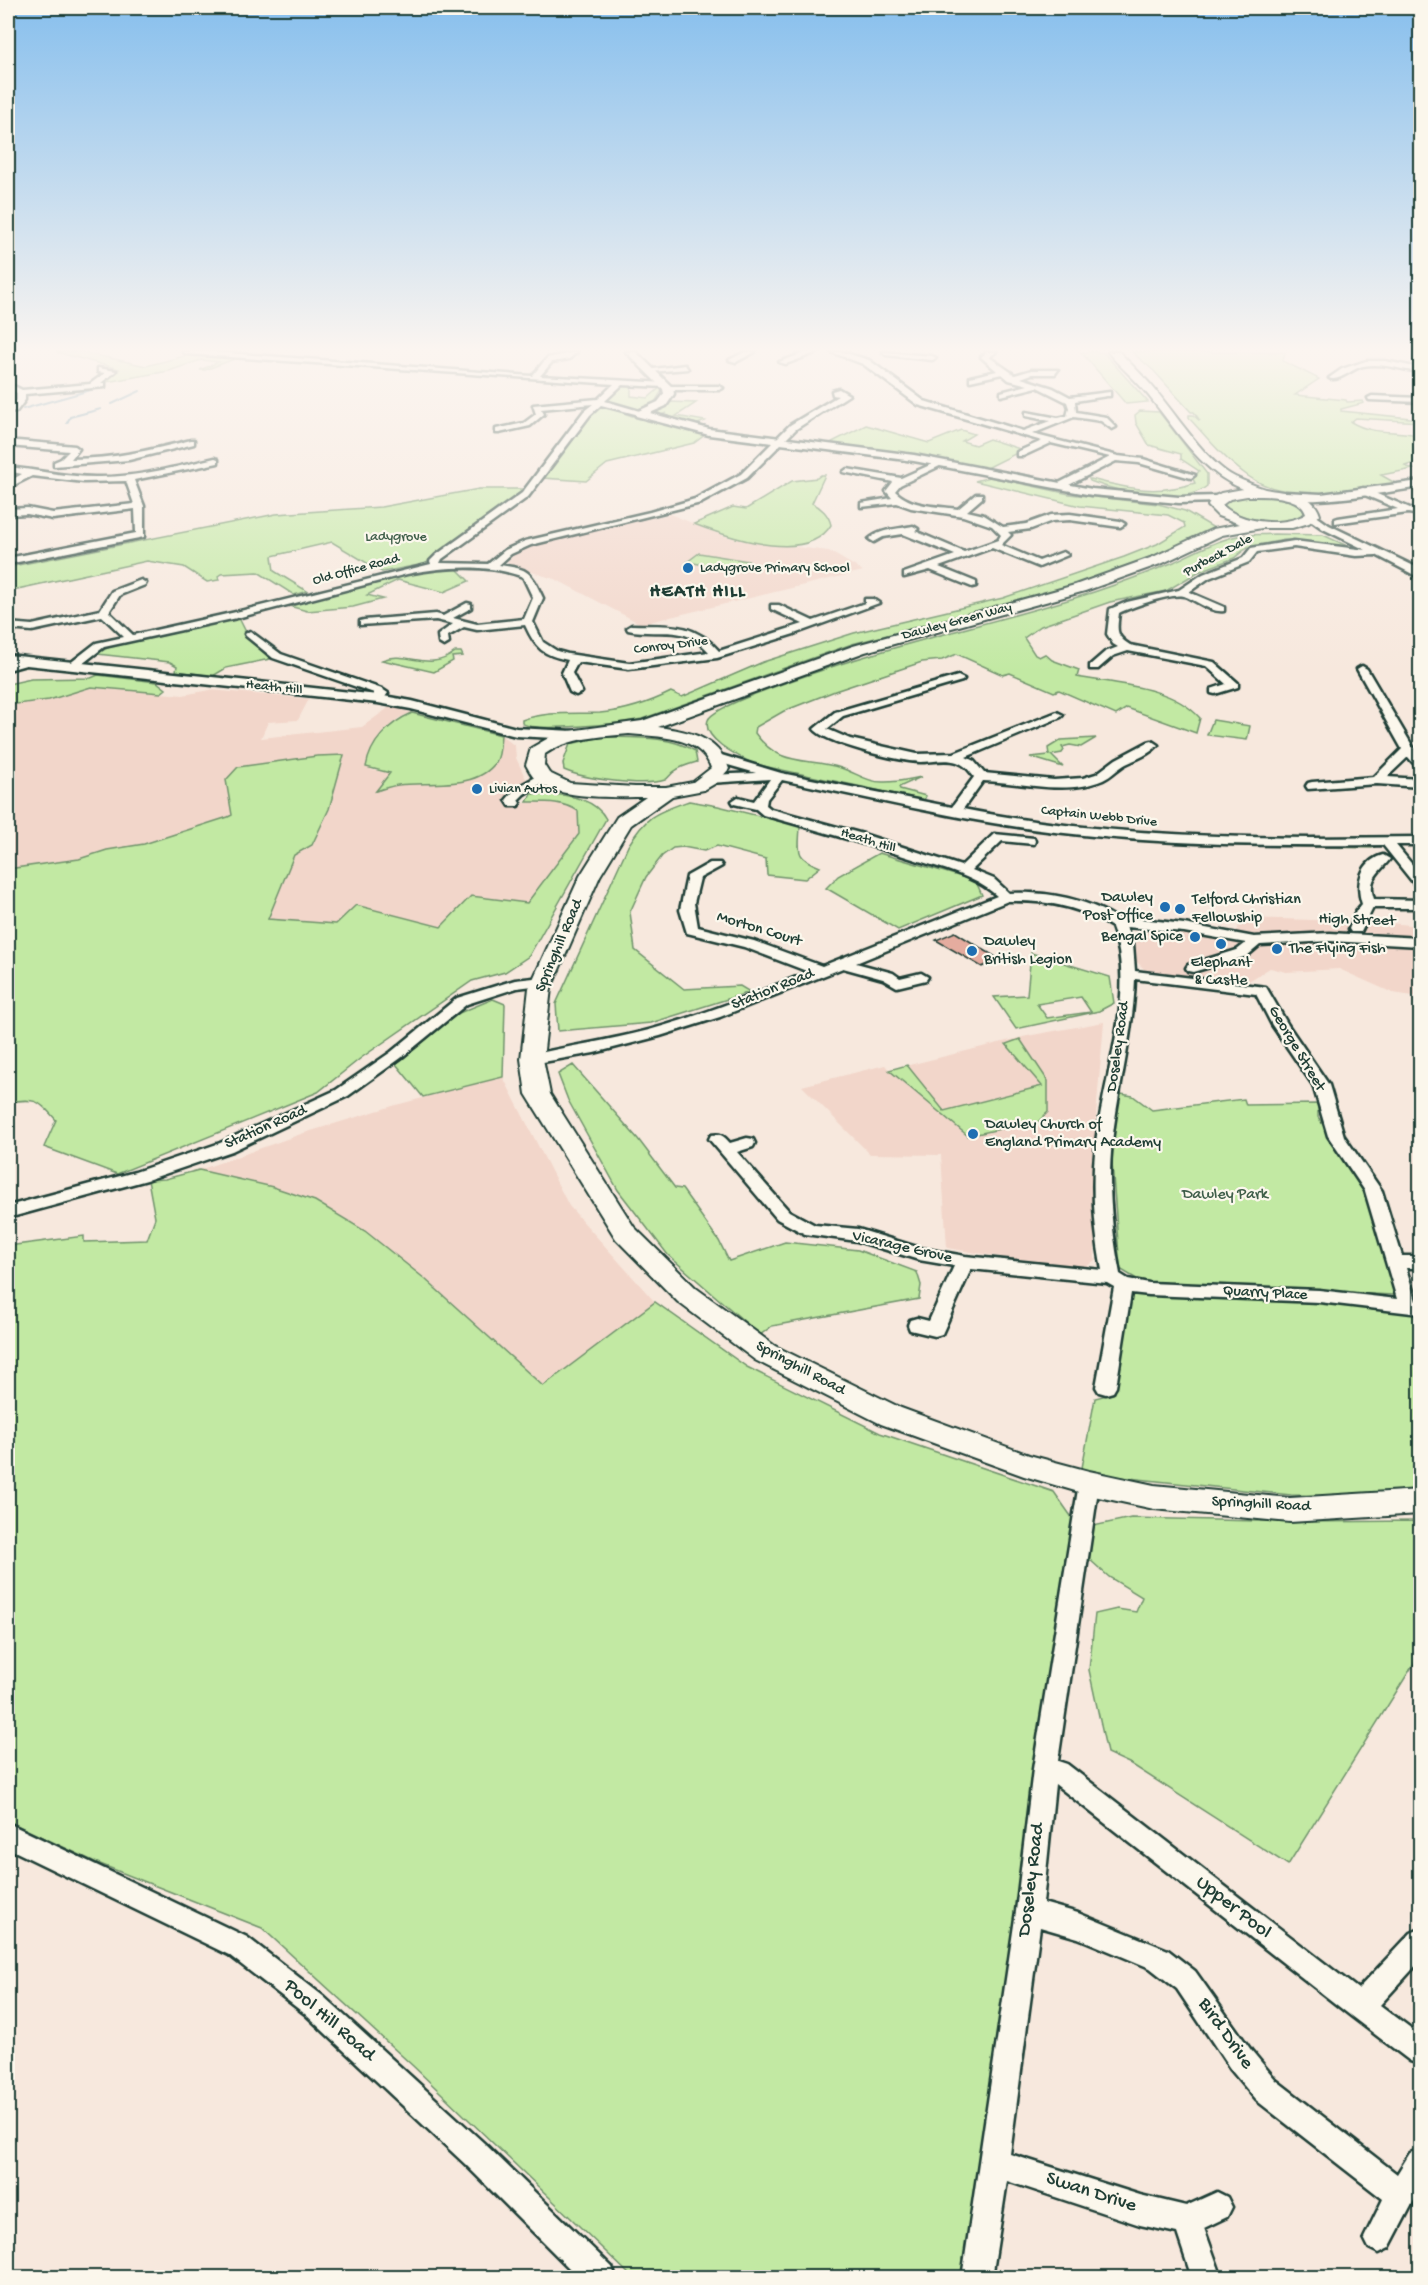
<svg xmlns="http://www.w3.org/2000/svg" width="1428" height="2285" viewBox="0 0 1428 2285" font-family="'Gochi Hand',sans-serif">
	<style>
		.built { fill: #f2d6ca }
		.green { fill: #c2e9a3; stroke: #70936c; stroke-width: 1.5; fill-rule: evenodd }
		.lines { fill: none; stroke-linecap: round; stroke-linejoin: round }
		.stream { stroke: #6695a8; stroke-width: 2 }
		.building { fill: #e5ac9f; stroke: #1f3d34; stroke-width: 1.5 }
		.minor-casing { stroke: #1f3d34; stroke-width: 5 }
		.tertiary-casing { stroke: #1f3d34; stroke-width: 5 }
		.secondary-casing { stroke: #1f3d34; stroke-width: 4 }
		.minor { fill: #fbf7ec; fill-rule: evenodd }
		.tertiary { fill: #fbf7ec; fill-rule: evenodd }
		.secondary { fill: #fbf7ec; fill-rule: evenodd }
		.poi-dot { fill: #1f6fb2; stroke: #fbf7ec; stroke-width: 2 }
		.labels { text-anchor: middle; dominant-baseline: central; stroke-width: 4.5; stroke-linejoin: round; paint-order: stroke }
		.far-park-label { font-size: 14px; fill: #405f4a; stroke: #fbf7ec }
		.far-street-label { font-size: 14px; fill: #1f3d34; stroke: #fbf7ec }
		.far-poi-label { font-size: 14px; fill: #1f3d34; stroke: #fbf7ec; text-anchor: start }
		.poi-label { font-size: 16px; fill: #1f3d34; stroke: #fbf7ec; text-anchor: start }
		.street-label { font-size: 16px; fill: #1f3d34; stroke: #fbf7ec }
		.park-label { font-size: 16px; fill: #405f4a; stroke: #fbf7ec }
		.far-district-label { font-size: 18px; font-weight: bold; letter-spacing: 1.5px; fill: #1f3d34; stroke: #fbf7ec }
		.near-street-label { font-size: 20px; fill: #1f3d34; stroke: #fbf7ec }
	</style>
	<rect width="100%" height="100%" fill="#f7e8dd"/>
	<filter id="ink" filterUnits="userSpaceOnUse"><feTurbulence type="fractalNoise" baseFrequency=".0167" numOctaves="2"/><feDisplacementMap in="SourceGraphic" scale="12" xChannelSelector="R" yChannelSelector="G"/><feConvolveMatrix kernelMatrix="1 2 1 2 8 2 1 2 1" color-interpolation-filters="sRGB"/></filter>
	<g filter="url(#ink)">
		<path class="built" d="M670 514 724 536 741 540 829 551 863 571 641 624 557 580 510 565 507 561 515 554 544 542Z
			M91 687 183 695 210 690 309 699 298 720 268 722 261 738 362 727 391 706 412 713 399 718 384 731 371 770 390 773 377 790 500 750 501 735 515 746 516 758 527 781 509 792 504 804 551 802 568 804 579 811V833L527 903 471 896 441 927 356 905 336 924 267 919 294 855 313 845 329 809 344 755 317 756 226 780 232 815 228 817 144 844 107 850 79 859 8 869V705L49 700Z
			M1242 918 1379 922 1420 926V997L1393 993 1339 969 1286 972 1270 968 1239 987 1147 972 1132 957 1140 929 1235 936Z
			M1104 1022 1096 1115 1095 1260 1082 1270 947 1248 941 1155 870 1154 802 1086 885 1065 889 1070 1027 1036Z
			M503 1077 569 1206 655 1302 543 1386 425 1279 365 1231 315 1201 273 1187 199 1170 301 1134 396 1105Z"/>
		<path class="green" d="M56 352H82L146 366 192 354 237 358 205 370H200L219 362 201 360 169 371 106 382H100L119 369Z
			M1081 352H1103L1148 402 1126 404Z
			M1132 352H1285L1283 361 1319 379 1295 395 1346 400 1347 402 1363 401 1364 403 1341 409V411L1420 419V422L1356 418 1351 422C1374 436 1398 429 1420 436V461L1405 466 1413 469 1381 475 1397 484C1351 489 1289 505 1248 476 1225 460 1208 439 1189 418V415H1193L1200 421 1194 412H1191L1154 371Z
			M622 385H631V396L648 398 661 387 663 390C659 393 657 401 652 405 640 417 619 405 605 401Z
			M670 402 696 403 676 416 705 421 698 424C685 421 673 420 659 417L666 413 657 417 650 413H659L657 411Z
			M599 404 632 416 706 434 694 443 607 464 586 481 543 478Z
			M1140 411 1159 412 1207 474V486C1182 507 1118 492 1090 481L1089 479H1091C1129 489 1157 495 1195 483L1193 479 1199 471 1181 459V454L1149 445 1136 423 1135 415Z
			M866 425 929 443 961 430 974 434 962 441 975 445 989 439 1023 450 987 468 927 457 828 444Z
			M821 475H825L812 503C821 507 829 515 831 525 807 565 728 537 694 524L733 507 746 509 792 481 817 478Z
			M990 477 1069 494 1158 504 1185 511 1214 528 1166 551 1095 578 1046 594 852 644 642 719C624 723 533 733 522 723V720C547 711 573 714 600 713 624 711 649 703 671 692L682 697 763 662 854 633 1003 598 1124 557 1157 544 1185 527 1184 523 1168 515 1080 506 975 481Z
			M479 489H525L432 560 424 564 382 572 332 542 272 556 274 571 307 591 294 595 258 572 221 574 218 576 219 580 207 582 184 567 147 561 8 591V567L276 514 381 507Z
			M1254 494C1273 496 1295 495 1306 512 1289 532 1241 519 1223 506L1226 500Z
			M1274 534 1323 535 1354 549 1304 541 1284 540 1248 547 1234 558 1198 572 1166 591 1110 602 1041 626 1024 638 1035 655 1039 657 1045 654 1052 660 1079 670 1077 677C1116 684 1172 686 1200 718L1196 733 1127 708 1116 715 1059 690 1054 692 1010 673 1003 675 957 654 942 660 922 662 835 691 784 711 756 727 755 733C780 768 807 757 841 768 856 773 869 783 885 782 897 782 910 779 921 777L899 787 900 789 926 796 924 800 754 764C740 757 701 739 708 720 713 705 809 675 828 668 915 639 1006 620 1094 592 1121 583 1148 573 1174 562 1193 553 1213 542 1233 537 1246 534 1261 535 1274 534Z
			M699 553 748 561 736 570 687 562Z
			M437 568H456L469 581 444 592 398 580 367 595 383 599 353 607 307 611 282 604 384 578Z
			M238 616 247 634 270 659 226 668 213 676 176 671 177 666 170 662 97 654C124 635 203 624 238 616Z
			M455 652H461L463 656 452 657 453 661 434 672 382 660C407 650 429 673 455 652Z
			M98 675 157 682 166 689 161 693 91 687 49 700 8 705V684L31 679 91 678Z
			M412 713 501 735C500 743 501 754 496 762 476 791 428 781 398 785 391 786 383 789 376 791L390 773 366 767C370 742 389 723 412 713Z
			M1213 720 1250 726 1247 740 1207 735Z
			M602 737C633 738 668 735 695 751L697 762C690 764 681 766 675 771 671 773 669 778 665 780 643 787 585 779 564 770L563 763 570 744Z
			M1096 738 1081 747 1070 745 1062 747 1064 750 1062 753 1051 755 1063 767 1030 757 1049 755 1048 748 1061 740Z
			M344 755 329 809 312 845 294 855 268 919 336 924 356 905 441 927 471 896 527 903 579 834 578 811C562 801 546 802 527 802L531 794C555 793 593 794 606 819L529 956 505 972 472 981 361 1058 318 1092 117 1174 44 1147 56 1120C38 1099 35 1098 8 1102V869L79 859 107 850 144 844 228 817 232 815 226 780 238 767 317 756Z
			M689 801 718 806 800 826C799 851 794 857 820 867L805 879 767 875 766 859 717 846 704 851 683 847 673 848 662 856 646 877 630 912 635 950 684 989 740 986 750 992 651 1023 558 1031 556 1004 628 846C647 815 655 813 689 801Z
			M1261 836 1309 837 1312 842H1387L1389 837 1420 836V841L1387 842 1372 848 1220 845 1218 840 1249 841Z
			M879 853 969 879 977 884 982 895 898 930 826 888 838 876Z
			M1031 953 1110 977 1114 1003 1099 1011 1016 1029 994 997 1027 995ZM1081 997 1091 1012 1047 1018 1037 1004Z
			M493 999 505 1004 503 1077 423 1097 396 1064 459 1013Z
			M1020 1039 1048 1081V1112L1034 1126 1009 1127 968 1136 889 1070 907 1065 944 1111 1042 1086 1006 1044Z
			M573 1065 638 1139 675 1188 682 1189 719 1241 729 1261 785 1242 858 1250 917 1272 921 1285 919 1299 772 1326 760 1335 668 1255 618 1190 568 1100 558 1074Z
			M1121 1094 1133 1096 1152 1110 1244 1099 1246 1105 1318 1104V1117L1366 1191 1395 1271 1394 1295 1145 1284 1120 1269 1110 1136Z
			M199 1170 273 1187 315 1201 365 1231 425 1279 543 1386 655 1302 747 1367 880 1433 1054 1492 1073 1519 961 2277H632L413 2066 262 1928 95 1862 8 1821V1246L84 1236V1242L147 1240 155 1218 148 1180 165 1179Z
			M1126 1288 1319 1300 1420 1311V1498L1291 1495 1081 1473 1095 1398 1115 1393Z
			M1131 1518 1295 1522 1420 1521V1654L1288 1865 1131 1764 1107 1753 1089 1670 1095 1614 1117 1609 1136 1612 1142 1597 1109 1577 1089 1559 1093 1526Z"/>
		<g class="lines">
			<path class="stream" d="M112 404 140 391
				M23 409 98 388
				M67 423 70 417 101 409"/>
		</g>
		<path class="building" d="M955 932 971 942 999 959 982 967 936 940Z"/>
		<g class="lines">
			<g class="minor-casing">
				<path id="minor" d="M183 352H214L532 376 547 358 577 352 569 359 552 362 540 376 667 383 670 386H719L723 388 719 390H668L665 387 622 385 605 401 643 412V416L601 405 590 415 528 497 442 559 440 563 488 564 505 550 525 541 650 512 695 499 741 474 790 425 838 396 833 395 832 391 839 389 849 395 796 429 747 478 701 503 531 545 511 554 499 565C530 569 530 571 543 598L533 622 543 642 557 651 568 654 629 663 709 652C683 622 661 637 628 630L627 628 632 625C668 626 693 621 719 651L803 624 771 609V605H779L813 621 865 603V599H873L879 603 794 634 717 658 629 669 578 662 572 673 582 692 576 695 570 692 562 673 568 660C543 655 536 649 525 625L477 630 464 627 448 636 449 643 444 646 439 643 438 635 453 624 436 620 360 625V621L364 620 436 614 443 616 467 603 471 604V608L453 618 477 624 524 619 533 598 523 577C487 563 444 567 407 574L237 618 104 647 77 668H69V664L96 643 124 637 102 616 32 631 8 629V623L32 625 100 610 112 591 141 580 146 583 145 585 120 595 109 612 133 635 236 612 431 564 430 561 436 555 522 493 584 411 593 404 541 409 544 414 530 426 499 433H496V429L524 423 536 414 533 405 598 399 614 384 187 354Z
					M745 352H755L736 362 729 360Z
					M807 352H818L786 364 779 362Z
					M831 352H842L869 360 924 401 1023 431 1050 421 1026 416V412L1058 418 1067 416 1069 408 1067 402 1037 387 1001 396V392L1028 385 1009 380 1002 374 970 381V377L997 371 981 357 987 352H996L989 357 1015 375 1032 370H1058L1055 374H1032L1021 378 1053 388 1070 397 1110 392V396H1107L1075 401 1076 412 1106 417 1116 427 1112 429 1101 421 1074 417 1032 434 1118 456 1143 459 1195 475 1191 478 1139 463 1116 461 1063 488H1057V484L1110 457 1051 443 1023 456H1017V452L1042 441 918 405 863 364Z
					M883 352 932 356 936 358 932 360 886 355Z
					M1366 361H1385L1420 368V372C1402 370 1382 362 1363 366 1353 368 1338 383 1329 378L1342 369Z
					M685 365 688 369 650 372 646 370Z
					M98 368 116 371 101 383H105V387L25 394V400L16 412 9 410 17 400V393L8 388V383L22 390 90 384 105 373 98 372Z
					M1372 396 1420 398V402L1369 400 1368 398Z
					M191 440H194V444L129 460 54 466V462L61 459 69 451 8 446V442L18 441 75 446 79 449 71 459C113 459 151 450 191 440Z
					M215 458 218 459V463L134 480 144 506V537L8 564V558L136 533 135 509 53 519 27 514 8 515V509L27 508 53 513 134 504 126 481 84 482 32 476 8 488V482L22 474 8 471V467C37 470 66 477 95 477 136 478 176 467 215 458Z
					M939 461 946 463 900 485 895 491C911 507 936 506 958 509L976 494H982V498L967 511 984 515 1003 527 1026 524 1051 515 1070 514 1120 521 1125 524 1120 527 1070 520 1052 521 1031 529 1008 532 1011 535 1001 545 1039 561 1063 552 1068 555 1039 567 992 548 939 567 976 582V586L972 587 930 570 904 577V573L955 555 903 534 883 537 874 542 869 539C880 529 899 529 913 526L918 529 915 531 964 552 998 540 1001 535 992 526 963 516 911 508 897 503 861 507V503L892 498 886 491 893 482 843 472 847 469 901 478Z
					M1363 488 1410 508 1420 509V515L1408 513 1335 523V519L1338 518 1398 509 1360 493V489Z
					M1309 515H1315L1329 525 1416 567 1420 570V578L1376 555 1356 556 1294 547 1257 552 1249 562 1209 578 1189 592 1224 607V611C1210 613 1196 600 1184 596 1171 593 1132 607 1119 613 1117 629 1115 636 1130 645L1214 662 1238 683V687L1215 694 1211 693V689L1226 684 1206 666 1128 651 1113 656 1098 669H1090V665L1105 652 1118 647 1113 644 1107 634 1110 609 1127 602 1179 590 1203 574 1243 558 1251 548 1294 541 1366 550 1323 529 1309 519Z
					M250 631 281 654 382 689 388 693 382 701H374V693L273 658 246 636 245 634Z
					M29 658 34 661 33 663 8 670V664Z
					M1362 666 1367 669 1413 747 1420 756V766H1416L1408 757 1387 777 1420 779V787L1377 784 1308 789 1306 786 1308 783 1312 782 1374 777 1402 749 1357 669Z
					M958 676 964 679 962 681 843 716 827 729 850 739 917 754 954 753 1057 712 1063 715 1061 717 966 757 974 761 984 773 1054 780 1083 778 1096 774 1116 759 1148 742 1152 741 1158 745C1149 755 1138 758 1126 764 1118 768 1112 776 1103 780 1066 796 1022 782 983 781L963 809C1078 832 1195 837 1311 838 1348 838 1384 837 1420 837V845H1396L1420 874V886L1415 885 1383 845C1273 846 1164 845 1055 832 963 821 873 799 782 780L767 799 766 805 771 809 863 834 961 866 994 834 1034 838 1035 841 1034 844 1002 841 972 870 994 879 1009 893C1048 891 1088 899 1120 920L1132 918 1184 924 1254 937 1330 933 1420 938V946L1330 941 1260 945 1247 956 1193 972 1188 971 1186 968 1188 965 1237 950 1246 943 1184 932 1126 927 1133 944 1135 971 1266 987 1288 1025 1329 1085 1344 1136 1382 1191 1402 1256H1420V1268H1406L1416 1301 1420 1302V1314L1319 1302 1149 1295 1131 1293 1116 1387 1113 1392 1106 1394 1099 1392 1096 1387 1114 1287 1107 1283 971 1269 942 1334 935 1336 910 1330 908 1325 910 1320 917 1318 929 1321 954 1266 919 1260 857 1241 805 1234 777 1219 709 1139 711 1135C721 1133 724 1136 730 1143L747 1138 753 1139 755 1143 753 1147 737 1152 789 1211 815 1225 858 1229 920 1248 965 1256 1102 1270C1094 1229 1091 1184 1096 1143 1103 1076 1138 991 1112 927 1080 906 1045 900 1008 901L856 963 893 973 900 978 921 973 928 977 926 980 897 987 883 979 843 968 720 1017 660 1036 594 1053 532 1064 527 1062 524 1059 527 1056C567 1046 608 1041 649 1030 703 1015 757 993 809 972L744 947 687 933 680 910 687 876 710 863H720L722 866 700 878 694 903 698 927 754 941 822 966 997 896C974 875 942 869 913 859 863 843 813 829 763 815L756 809 734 804 732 801 738 797 754 801 770 779 710 783 704 779 710 775 756 773 714 761 712 758 718 754 781 773 952 807 974 777C969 770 965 765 957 762 946 758 931 762 920 762 899 761 826 744 814 729L835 712ZM1135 979 1256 994 1272 1025 1313 1085 1328 1136 1365 1191 1397 1299 1319 1290 1149 1283 1128 1279 1120 1274C1112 1231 1107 1186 1112 1142 1118 1088 1133 1035 1135 979Z
					M543 773 547 774V780L524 794 518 800 520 803 518 806H510L506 800 516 788Z
					M1383 855 1390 859C1378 874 1367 879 1374 899L1420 900V908H1373L1361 932H1351L1349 929 1356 911 1362 904C1355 884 1361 861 1383 855Z
					M543 977 550 981 548 984 517 988 467 1004 401 1058 348 1096 232 1151 147 1180 8 1218V1206L135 1172 220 1143 336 1090 391 1052 457 998 515 980Z
					M1089 1475 1096 1477 1099 1483 1058 1761 1067 1764 1358 1989 1411 1933 1420 1929V1961L1380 2005 1420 2035V2064L1410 2061 1351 2016 1055 1784 1043 1903 1078 1913 1168 1950 1195 1971 1251 2050 1276 2080 1397 2174 1410 2153 1420 2149V2189L1389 2248 1379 2253 1369 2248 1364 2238 1383 2199 1256 2100 1231 2070 1177 1989 1150 1968 1078 1938 1040 1927 1010 2154 1140 2195 1186 2206 1217 2192 1227 2197 1232 2207 1227 2217 1204 2228 1222 2278H1192L1177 2233 1140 2225 1007 2181 992 2278H962L1016 1911 1033 1769 1079 1483 1082 1477Z
					M8 1823 247 1937 323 1996 485 2144 612 2267 616 2278H579L465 2164 305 2014 229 1955 8 1848Z"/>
			</g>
			<g class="tertiary-casing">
				<path id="tertiary" d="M626 352H636L673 388 674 394 666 406 650 413 709 429 914 455 1092 489 1179 497 1218 496 1224 499 1218 502 1179 503 1092 495 914 461 709 435 636 416V412L658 402 664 394 663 389Z
					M1420 481V487C1395 491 1296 509 1279 495L1285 492 1321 494Z
					M8 655 378 695 412 701 516 728 573 731 580 735 573 739 516 736 411 709 378 703 8 663Z"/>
			</g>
			<g class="secondary-casing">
				<path id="secondary" d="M1108 352H1119C1130 363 1141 374 1151 385 1173 410 1207 464 1235 477 1244 481 1256 486 1265 489 1286 494 1312 490 1320 515L1309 523 1292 528H1262L1222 535 1163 563 1085 591 865 652 658 727C689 731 718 737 729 769L716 783 704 790 672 796 631 825 600 876 551 988 543 1059 550 1094 634 1227 696 1288 775 1346 901 1408 1029 1455 1089 1471 1154 1485 1290 1498 1420 1490V1514L1290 1522 1154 1509 1089 1495 1024 1476 881 1424 755 1360 678 1302 616 1239 526 1094 521 1059 529 988 580 876 617 817 646 797C618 797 559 800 537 781 532 777 529 770 526 765L531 748 552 736 569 731 642 721 853 646 1075 585 1153 557 1213 529 1240 524 1218 516 1208 506 1211 498 1221 493 1243 489C1198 471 1174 425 1143 389 1132 376 1118 365 1108 352ZM1247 496C1264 496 1300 494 1306 514 1283 528 1241 523 1222 505L1230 499ZM629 734C658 737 700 735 711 768L693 782 666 787H635L570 783 549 773 544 765 545 754C570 737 600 737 629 734Z"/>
			</g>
			<use href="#minor" class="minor"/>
			<use href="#tertiary" class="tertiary"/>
			<use href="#secondary" class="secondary"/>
		</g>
	</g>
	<linearGradient id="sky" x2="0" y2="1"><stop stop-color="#87bfed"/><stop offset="0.52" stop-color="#fbf5f0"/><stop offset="1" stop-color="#fbf5f0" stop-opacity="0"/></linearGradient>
	<rect width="1428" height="672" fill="url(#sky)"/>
	<g class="poi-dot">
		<circle cx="688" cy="568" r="6"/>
		<circle cx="477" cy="789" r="6"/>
		<circle cx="1165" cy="907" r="6"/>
		<circle cx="1180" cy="909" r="6"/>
		<circle cx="1195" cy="937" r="6"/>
		<circle cx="1221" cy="944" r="6"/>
		<circle cx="1277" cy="949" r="6"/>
		<circle cx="972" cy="951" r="6"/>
		<circle cx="973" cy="1134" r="6"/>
	</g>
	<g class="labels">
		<g class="far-park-label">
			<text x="396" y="537">Ladygrove</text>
		</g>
		<g class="far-street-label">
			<text transform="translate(1218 556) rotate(-28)">Purbeck Dale</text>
			<text transform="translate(356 570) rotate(-15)">Old Office Road</text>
			<text transform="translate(957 622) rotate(-15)">Dawley Green Way</text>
			<text transform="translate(671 646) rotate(-7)">Conroy Drive</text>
			<text transform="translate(274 688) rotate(6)">Heath Hill</text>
			<text transform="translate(1099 817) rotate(6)">Captain Webb Drive</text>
			<text transform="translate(868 841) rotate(17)">Heath Hill</text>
		</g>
		<g class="far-poi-label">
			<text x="700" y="568">Ladygrove Primary School</text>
			<text x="489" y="789">Livian Autos</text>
		</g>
		<g class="poi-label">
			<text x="1153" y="898" text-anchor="end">Dawley<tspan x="1153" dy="18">Post Office</tspan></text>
			<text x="1192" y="900">Telford Christian<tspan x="1192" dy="18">Fellowship</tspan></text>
			<text x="1183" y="937" text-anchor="end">Bengal Spice</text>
			<text x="984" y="942">Dawley<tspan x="984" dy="18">British Legion</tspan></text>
			<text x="1289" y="949">The Flying Fish</text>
			<text x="1221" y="963" text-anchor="middle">Elephant<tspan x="1221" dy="18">&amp; Castle</tspan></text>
			<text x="985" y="1125">Dawley Church of<tspan x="985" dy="18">England Primary Academy</tspan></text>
		</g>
		<g class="street-label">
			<text transform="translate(1357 921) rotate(2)">High Street</text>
			<text transform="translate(759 930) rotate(17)">Morton Court</text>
			<text transform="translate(560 946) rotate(-67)">Springhill Road</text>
			<text transform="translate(773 990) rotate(-22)">Station Road</text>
			<text transform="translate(1119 1047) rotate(-82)">Doseley Road</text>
			<text transform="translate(1296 1049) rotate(59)">George Street</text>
			<text transform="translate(266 1128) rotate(-24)">Station Road</text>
			<text transform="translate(902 1248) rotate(13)">Vicarage Grove</text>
			<text transform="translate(1265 1294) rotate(3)">Quarry Place</text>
			<text transform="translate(800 1369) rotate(28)">Springhill Road</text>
			<text transform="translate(1261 1505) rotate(3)">Springhill Road</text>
		</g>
		<g class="park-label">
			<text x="1225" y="1195">Dawley Park</text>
		</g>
		<g class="far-district-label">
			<text x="698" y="592">HEATH HILL</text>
		</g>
		<g class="near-street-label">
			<text transform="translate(1032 1880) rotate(-83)">Doseley Road</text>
			<text transform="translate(1233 1908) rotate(38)">Upper Pool</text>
			<text transform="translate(329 2021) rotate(41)">Pool Hill Road</text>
			<text transform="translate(1225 2034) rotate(55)">Bird Drive</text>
			<text transform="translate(1091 2193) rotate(18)">Swan Drive</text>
		</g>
	</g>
	<rect width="1428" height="2285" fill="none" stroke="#fbf7ec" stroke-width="30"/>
	<rect x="15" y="15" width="1398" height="2255" fill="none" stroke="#1f3d34" stroke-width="2" filter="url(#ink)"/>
</svg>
